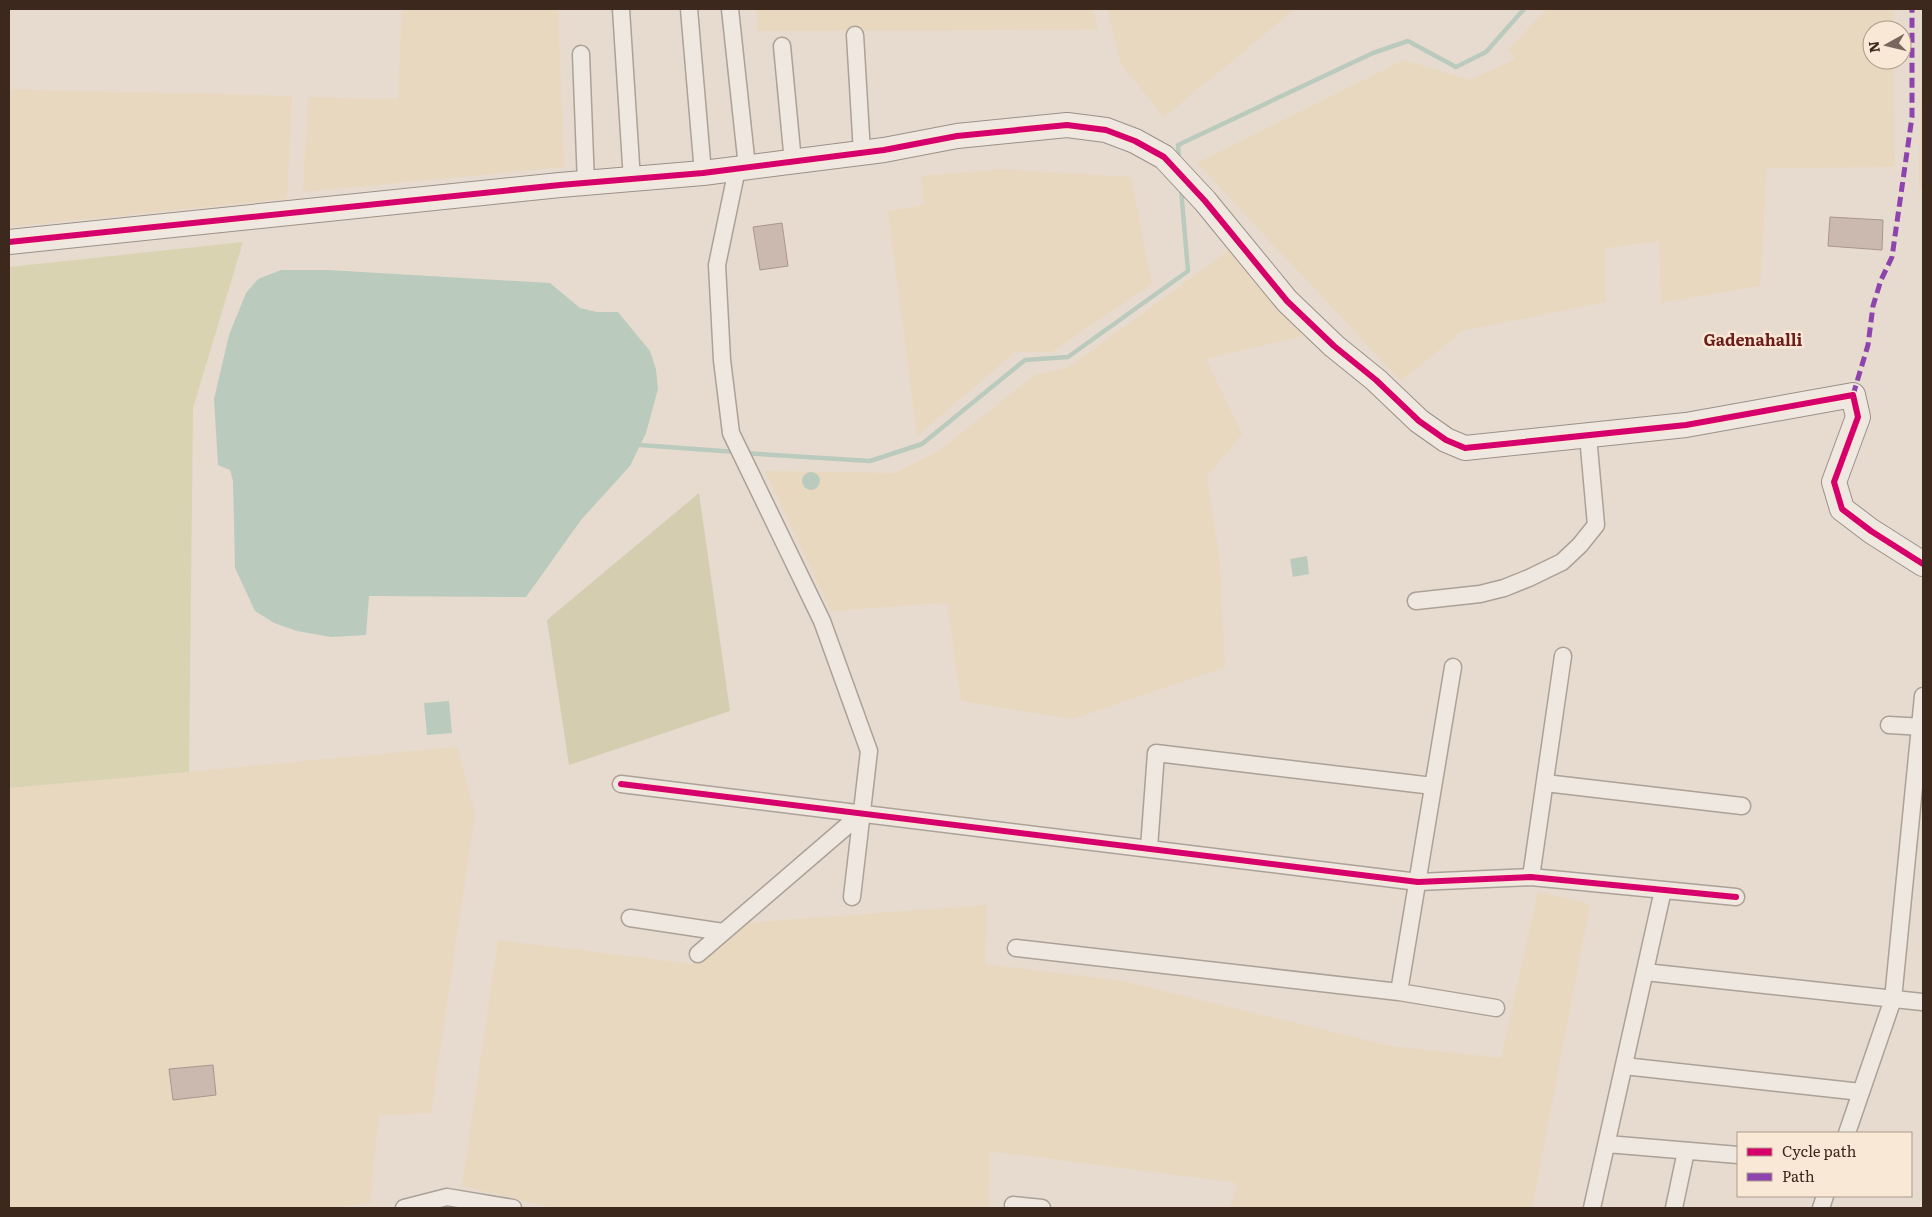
<svg xmlns="http://www.w3.org/2000/svg" width="1932" height="1217" viewBox="0 0 1932 1217" font-family="Literata,serif">
	<style>
		.farmland { fill: #e7d8bf }
		.green { fill: #dad3b1 }
		.cemetery { fill: #d4cdb0 }
		.water { fill: #bacbbe }
		.lines { fill: none; stroke-linecap: round; stroke-linejoin: round }
		.stream { stroke: #bacbbe; stroke-width: 4.5 }
		.building { fill: #cbb9b0; stroke: #a8968e }
		.street-casing { stroke: #aca197; stroke-width: 19 }
		.secondary-casing { stroke: #9c9088; stroke-width: 26 }
		.street { stroke: #efe8e1; stroke-width: 16 }
		.secondary { stroke: #efe8e1; stroke-width: 24 }
		.quiet { stroke: #8e44ad; stroke-width: 5; stroke-dasharray: 10 5; stroke-linecap: butt }
		.cycleway-casing { stroke: #f8e8d5; stroke-width: 9 }
		.cycleway { stroke: #d6006c; stroke-width: 6 }
		.labels { text-anchor: middle; dominant-baseline: central; stroke-width: 5; stroke-linejoin: round; paint-order: stroke }
		.quarter-label { font-size: 16px; font-weight: bold; fill: #6c1d1b; stroke: #f8e8d5 }
	</style>
	<rect width="100%" height="100%" fill="#e7dbcf"/>
	<path class="farmland" d="M402 9H558L564 167 303 192 308 97 398 99Z
		M756 9H1093L1098 30 758 31Z
		M1107 9H1295L1164 117 1121 64Z
		M1547 9H1894V30H1872V60H1894L1895 167 1767 168 1760 286 1661 303 1659 241 1606 248V302L1462 331 1401 381 1197 163 1404 60 1470 80 1515 59 1508 50Z
		M1923 22V188H1919V166Z
		M9 89 292 96 287 199 9 227Z
		M1003 169 1131 177 1152 284 1052 352H1015L917 436 888 211 924 205 921 176Z
		M1233 247 1303 336 1206 359 1242 434 1207 476 1220 563 1225 667 1073 719 961 701 947 603 831 611 765 471 895 473 937 452 1035 375 1069 367Z
		M457 747 475 813 431 1113 379 1115 370 1203 332 1208H9V788Z
		M1538 892 1590 904 1532 1208H1230L1237 1183 990 1151 989 1208H554L462 1186 498 940 693 964 743 923 987 905 985 964 1123 981 1391 1046 1501 1058Z"/>
	<path class="green" d="M243 242 193 408 189 772 9 788V267Z"/>
	<path class="cemetery" d="M699 493 730 711 569 765 547 620Z"/>
	<path class="water" d="M281 270H328L550 283 580 308 597 312H618L650 351 656 369 658 389 646 433 630 466 581 520 526 597 369 596 366 635 331 637 297 631 274 623 255 611 235 568 233 481 230 470 218 465 214 399 229 335 246 293 258 279Z
		M802 481a9 9 0 1 1 18 0a9 9 0 1 1-18 0Z
		M1307 556 1309 574 1293 577 1290 559Z
		M449 701 452 733 427 735 424 703Z"/>
	<g class="lines">
		<path class="stream" d="M1179 161 1178 145 1373 53 1408 41 1456 67 1486 52 1524 9
			M640 445 736 452
			M744 453 870 461 922 444 1025 360 1068 357 1188 271 1181 189"/>
	</g>
	<path class="building" d="M1830 217 1883 220 1882 250 1828 246Z
		M782 223 788 266 760 270 753 227Z
		M213 1065 216 1095 173 1100 169 1069Z"/>
	<g class="lines">
		<g class="street-casing">
			<path id="street" d="M621 9 632 180
				M689 9 703 173
				M730 9 747 167
				M855 35 862 153
				M782 46 793 162
				M581 54 586 184
				M737 169 717 265 722 360 731 433 822 621 869 751 852 897
				M1416 601 1480 594 1504 588 1529 578 1562 562 1580 545 1596 525 1588 436
				M1889 725 1923 727
				M1545 783 1742 806
				M621 784 1418 882 1531 877 1736 897
				M1149 848 1156 753 1433 786
				M1531 877 1563 656
				M630 918 723 932
				M1016 948 1399 992 1496 1008
				M698 954 862 813
				M1645 972 1922 1002
				M1399 992 1453 667
				M1624 1066 1861 1092
				M1847 1133 1893 999 1923 696
				M1607 1144 1738 1155
				M1013 1205 1042 1208
				M404 1208 447 1197 513 1208
				M1592 1208 1663 890
				M1674 1208 1686 1151
				M1821 1208 1825 1196"/>
		</g>
		<g class="secondary-casing">
			<path id="secondary" d="M9 242 560 185 703 173 884 150 957 136 1067 125 1106 130 1135 141 1164 157 1205 201 1287 301 1334 346 1376 380 1419 421 1446 440 1465 448 1686 425 1853 395 1858 417 1834 482 1842 509 1871 531 1923 564"/>
		</g>
		<use href="#street" class="street"/>
		<use href="#secondary" class="secondary"/>
		<path class="quiet" d="M1853 395 1868 345 1873 306 1881 280 1892 257 1912 117V9"/>
		<g class="cycleway-casing">
			<path id="cycleway" d="M9 242 560 185 703 173 884 150 957 136 1067 125 1106 130 1135 141 1164 157 1205 201 1287 301 1334 346 1376 380 1419 421 1446 440 1465 448 1686 425 1853 395 1858 417 1834 482 1842 509 1871 531 1923 564
				M621 784 1418 882 1531 877 1736 897"/>
		</g>
		<use href="#cycleway" class="cycleway"/>
	</g>
	<g class="labels">
		<g class="quarter-label">
			<text x="1753" y="339">Gadenahalli</text>
		</g>
	</g>
	<rect width="1932" height="1217" fill="none" stroke="#3d281e" stroke-width="20"/>
	<rect x="1737" y="1132" width="175" height="65" fill="#f8e8d5" stroke="#ad9b8c"/>
	<rect x="1747" y="1148" width="25" height="8" fill="#d6006c" stroke="#ad9b8c"/>
	<text x="1782" y="1157" font-size="15" fill="#3d281e">Cycle path</text>
	<rect x="1747" y="1173" width="25" height="8" fill="#8e44ad" stroke="#ad9b8c"/>
	<text x="1782" y="1182" font-size="15" fill="#3d281e">Path</text>
	<g transform="translate(1887 45) rotate(262)"><circle r="24" fill="#f8e8d5" stroke="#ad9b8c"/>
	<path d="M0-4L9 19L0 12L-9 19Z" fill="#78675c"/>
	<text y="-8" font-size="14" font-weight="bold" text-anchor="middle" fill="#3d281e">N</text>
	</g>
</svg>
